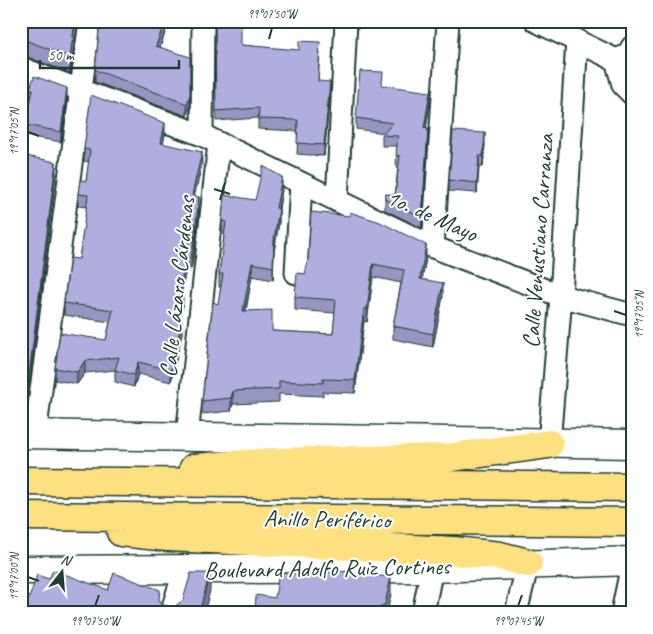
<svg xmlns="http://www.w3.org/2000/svg" width="653" height="634" viewBox="0 0 653 634" font-family="Caveat,sans-serif">
	<style>
		.lines { fill: none; stroke-linecap: round; stroke-linejoin: round }
		.minor-casing { stroke: #1f3d34; stroke-width: 25 }
		.secondary-casing { stroke: #1f3d34; stroke-width: 31 }
		.motorway-casing { stroke: #1f3d34; stroke-width: 31 }
		.minor { stroke: #fff; stroke-width: 21 }
		.secondary { stroke: #fff; stroke-width: 28 }
		.motorway { stroke: #fde080; stroke-width: 28 }
		.wall { fill: #9696c0; stroke: #1f3d34 }
		.shaded-wall { fill: #7a7a9c; stroke: #1f3d34 }
		.building { fill: #afaedf; stroke: #1f3d34 }
		.ticks { fill: none; stroke: #1f3d34; stroke-width: 2 }
		.labels { text-anchor: middle; dominant-baseline: central; stroke-width: 4; stroke-linejoin: round; paint-order: stroke }
		.street-label { font-size: 24px; fill: #1f3d34; stroke: #fff }
		.neatline { fill: none; stroke: #1f3d34; stroke-width: 2 }
		.ticks-label { font-size: 12px; text-anchor: middle; fill: #1f3d34 }
	</style>
	<rect width="100%" height="100%" fill="#fff"/>
	<filter id="ink" filterUnits="userSpaceOnUse"><feTurbulence type="fractalNoise" baseFrequency=".02" numOctaves="2"/><feDisplacementMap in="SourceGraphic" scale="10" xChannelSelector="R" yChannelSelector="G"/><feConvolveMatrix kernelMatrix="1 2 1 2 8 2 1 2 1" color-interpolation-filters="sRGB"/></filter>
	<g filter="url(#ink)">
		<g class="lines">
			<g class="minor-casing">
				<path id="minor" d="M536 21 616 60 623 85 632 94
					M616 60 628 55 632 47
					M21 68 202 135 433 247 561 296 632 315
					M202 135 203 21
					M337 201 346 21
					M433 247 448 21
					M296 273 301 183
					M35 435 90 21
					M187 436 219 143
					M549 444 561 296 577 40
					M171 613 185 569
					M423 613 432 568
					M516 613 528 563
					M622 613 632 564"/>
			</g>
			<g class="secondary-casing">
				<path id="secondary" d="M21 434 632 444
					M21 570 432 568 632 561"/>
			</g>
			<g class="motorway-casing">
				<path id="motorway" d="M194 468 271 462 445 458 549 444
					M21 481 632 487
					M21 516 632 522
					M121 532 168 537 454 551 500 556 528 563"/>
			</g>
			<use href="#minor" class="minor"/>
			<use href="#secondary" class="secondary"/>
			<use href="#motorway" class="motorway"/>
		</g>
		<path class="wall" d="M21 21H78L70 73 25 56H21Z
			M100 21H191L190 27 168 24 160 48 190 107 187 116 95 82V70Z
			M215 21 241 45 320 53 318 81 330 92 324 156 297 154 298 131 258 129V118L216 121Z
			M383 85 430 103 426 129 428 139 422 228 385 210V194L395 195 398 166H396L397 146H382V135L385 133 356 129V118Z
			M30 89 67 98 61 142 26 136V125L31 99Z
			M165 135 163 143 202 164 194 196 199 209 194 252 191 269H186L181 293 183 306 179 320 182 333 171 382 138 374 134 387 115 382V370L85 373 77 384 55 380V368L106 340 110 322 64 315V303L79 259 87 207 78 206V194L86 181 89 162 84 161V149Z
			M485 144 483 167H479L477 193 449 191V180Z
			M21 155 56 174 26 410 21 409Z
			M282 190 279 209V222L274 252 273 280 252 276 246 311 272 331 333 334 335 313 295 310V297L305 274 426 258 422 279 443 296 433 347 393 339V326L401 283 373 277 367 322 364 321 355 393 323 392V396L279 394V402L233 404 231 411 202 414V401L221 287H219V274L224 235 222 234V221L255 200Z"/>
		<path class="shaded-wall" d="M75 21H78L70 73V57Z
			M165 21H168V24L156 59V46Z
			M190 57V107L187 116V104Z
			M330 82V92L324 156V145Z
			M67 88V98L61 142V132Z
			M430 92V103L424 139V128Z
			M165 123V135L161 155V143Z
			M428 129V139L422 228V217Z
			M485 133V144L483 167V156Z
			M202 152V164L192 207V195Z
			M479 156V167L477 193V183Z
			M56 162V174L26 410V398Z
			M282 177V190L276 221V208Z
			M199 197V209L194 252 191 269V258Z
			M279 209V222L274 252 273 280 274 239Z
			M426 245V258L420 292V279Z
			M186 257V269L179 305V293Z
			M252 263V276L243 324V311Z
			M373 264V277L367 322V309Z
			M443 283V296L433 347V334Z
			M183 294V306L176 332V320Z
			M364 308V321L355 393V380Z
			M182 321V333L171 382V370Z
			M85 361V373L77 384V372Z
			M138 362V374L134 387V375Z
			M233 391V404L231 411V398Z
			M210 573V591L204 613H199Z
			M391 577V594L387 613H370Z"/>
		<path class="building" d="M21 21H75L70 57 25 40H21Z
			M100 21H165L156 46 190 57V95L187 104 95 70Z
			M215 21H241V45L299 50V41L320 42 318 81 330 82 324 145 297 143 298 120 258 119 259 108 216 111Z
			M360 71 383 72 382 85 430 92 424 128 428 129 422 217 385 199V194L395 195 400 156 396 155 398 136 382 135 393 123 356 118Z
			M34 76 67 88 61 132 26 125 33 89H30Z
			M91 95 165 123 161 143 202 152 192 195 199 197 194 240 191 258 186 257 179 293 183 294 176 320 182 321 171 370 138 362 134 375 115 370 119 357 85 361 77 372 55 368 60 333 106 340 113 310 64 303 70 258 79 259 88 195 78 194 80 180 86 181 90 150 84 149Z
			M453 131 485 133 483 156H479L477 183 449 180Z
			M21 155 56 162 26 398 21 397Z
			M263 166 282 177 276 208 279 209 274 239 273 267 252 263 243 311 272 310V331L333 334 336 300 295 297 297 273 305 274 308 261 311 212 350 216V212L380 222 426 245 420 279 443 283 433 334 393 326 404 270 373 264 367 309 364 308 355 380 323 379V383L279 381V389L233 391 231 398 202 401 213 302 218 304 223 274H219L226 222 222 221 224 195 255 200Z
			M53 570 108 590 114 573 160 590 159 598 161 604 173 608 183 600 191 573H210L199 613H24L37 575 49 579Z
			M350 571V573L391 577 385 604 370 613H255L256 595 275 598 279 572 302 574Z"/>
	</g>
	<path class="ticks" d="M269 39 272 28M28 132 39 136M214 189 230 194M220 200 225 183M614 311 626 315M28 577 39 581M95 606 99 595M518 606 522 595"/>
	<g class="labels">
		<g class="street-label">
			<text transform="translate(432 215) rotate(24)">1o. de Mayo</text>
			<text transform="translate(538 241) rotate(-86)">Calle Venustiano Carranza</text>
			<text transform="translate(177 287) rotate(-84)">Calle Lázaro Cárdenas</text>
			<text transform="translate(327 519) rotate(1)">Anillo Periférico</text>
			<text transform="translate(327 568) rotate(-1)">Boulevard Adolfo Ruiz Cortines</text>
		</g>
	</g>
	<rect width="653" height="634" fill="none" stroke="#fff" stroke-width="55"/>
	<g transform="translate(62 572) rotate(17)" stroke="#ffffff" stroke-width="4" paint-order="stroke">
	<path d="M0-4L9 19L0 12L-9 19Z" fill="#1f3d34"/>
	<text y="-8" font-size="14" font-weight="bold" text-anchor="middle" fill="#1f3d34">N</text>
	</g>
	<path d="M40 60v8h139v-8" fill="none" stroke="#1f3d34" stroke-width="2.5"/>
	<text x="48" y="60" font-size="15" fill="#1f3d34" stroke="#ffffff" stroke-width="4" paint-order="stroke">50 m</text>
	<rect x="28" y="28" width="598" height="578" class="neatline"/>
	<g class="ticks-label">
		<text x="272" y="18">99°07'50"W</text>
		<text transform="translate(14 132) rotate(-90)" y="4">19°17'05"N</text>
		<text transform="translate(639 315) rotate(-90)" y="4">19°17'05"N</text>
		<text transform="translate(14 577) rotate(-90)" y="4">19°17'00"N</text>
		<text x="95" y="625">99°07'50"W</text>
		<text x="518" y="625">99°07'45"W</text>
	</g>
</svg>
